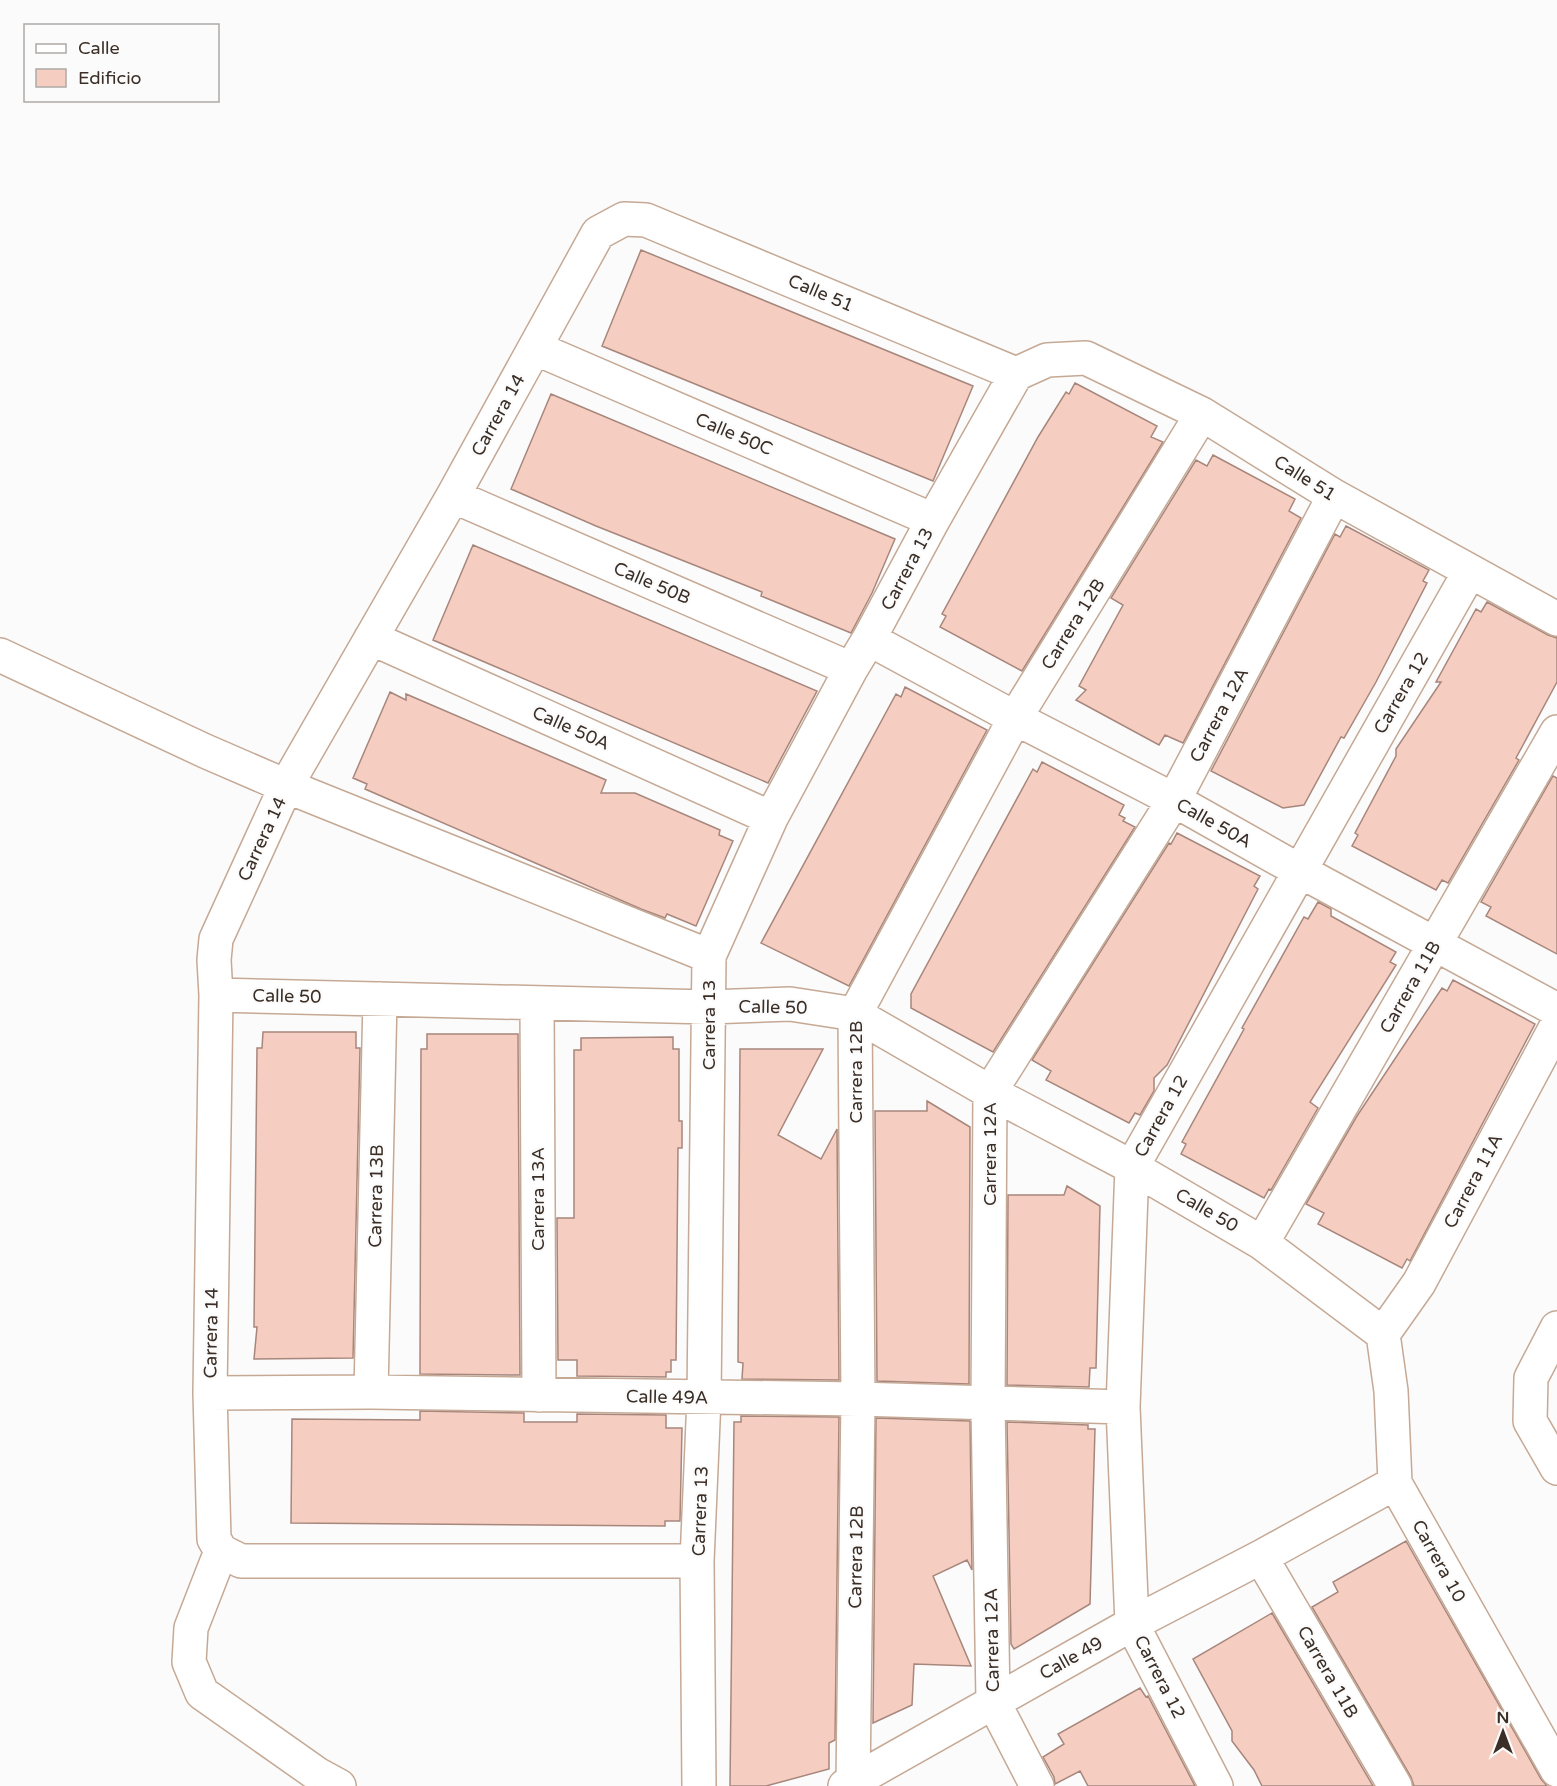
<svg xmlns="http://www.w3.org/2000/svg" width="1557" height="1786" viewBox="0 0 1557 1786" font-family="'Varela Round',sans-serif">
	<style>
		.building { fill: #f6cdc1; stroke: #a7867c; stroke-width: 1.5 }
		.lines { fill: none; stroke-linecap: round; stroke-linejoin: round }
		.minor-casing { stroke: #c5a995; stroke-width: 36 }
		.minor { stroke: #fff; stroke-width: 33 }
		.labels { text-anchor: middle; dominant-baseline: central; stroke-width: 4.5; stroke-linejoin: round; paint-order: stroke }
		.street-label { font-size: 18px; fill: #3a2e26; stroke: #fbfbfb }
	</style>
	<rect width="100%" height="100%" fill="#fbfbfb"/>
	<path class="building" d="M641 250 973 386 933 481 602 346Z
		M1075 383 1157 426 1151 437 1163 442 1022 671 940 627 946 616 942 614 1038 437 1066 392 1069 394Z
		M551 394 895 539 872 593 851 633 761 596 762 592 596 526 511 489Z
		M1213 455 1295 499 1289 511 1301 518 1183 743 1165 735 1159 745 1076 700 1086 690 1079 686 1123 605 1111 598 1196 460 1207 466Z
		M1346 526 1429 570 1423 581 1427 583 1376 682 1344 738 1341 737 1304 805 1283 808 1211 771 1335 534 1340 537Z
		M473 545 817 691 768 783 433 640Z
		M1487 602 1548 635 1557 638V682L1516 758 1519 760 1448 883 1442 880 1436 890 1352 846 1358 835 1355 833 1396 756V749L1441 682H1436L1476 609 1481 612Z
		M905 687 987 730 849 986 761 943 896 694 901 697Z
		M390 692 406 700V694L606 780 601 793H635L720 830 719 835 733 841 696 926 667 914 665 918 641 909 365 789 367 784 353 778Z
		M1042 762 1124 805 1119 815 1125 818 1123 821 1135 827 993 1052 911 1008V994L1033 769 1037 772Z
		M1553 776 1557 778V954L1486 916 1491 907 1481 902Z
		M1177 833 1260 876 1254 886 1258 889 1167 1065 1154 1078V1091L1140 1115 1135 1113 1129 1123 1046 1080 1051 1071 1032 1060 1169 843 1171 844Z
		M1318 902 1331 909V916L1396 952 1390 962 1396 965 1310 1102 1318 1108 1271 1190 1269 1189 1264 1198 1181 1154 1186 1144 1182 1142 1244 1029 1242 1028 1304 917 1308 919Z
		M1453 980 1535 1024 1410 1261 1407 1259 1402 1268 1318 1224 1324 1213 1306 1204 1357 1116 1442 988 1447 991Z
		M263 1032H356V1048H360L353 1358 254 1359 257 1327H254L257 1048H262Z
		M427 1034H518L520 1375 420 1374 421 1049H427Z
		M673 1037V1049H679V1121H682V1148H678L676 1360H671V1372H666V1377L577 1376V1360H558L557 1218H574V1050H581V1038Z
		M740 1049H823L778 1135 821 1159 837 1129 839 1380 742 1379 743 1363 738 1362Z
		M927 1101 970 1127 969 1384 877 1381 875 1111H927Z
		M1067 1186 1100 1206 1096 1368H1090L1089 1387 1007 1385 1008 1195H1064Z
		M420 1411 524 1413V1422H577V1414L666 1415V1428H682L680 1521H665V1526L291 1523 292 1419 420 1420Z
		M741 1416 839 1417 835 1740 829 1743V1769L766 1786H730L734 1422H741Z
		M876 1418 970 1421 972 1570 967 1560 933 1576 971 1666 914 1664 912 1705 873 1723Z
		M1007 1422 1088 1425V1429H1095L1090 1604 1014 1649 1011 1644Z
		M1406 1541 1541 1779 1547 1786H1414L1411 1777 1312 1607 1338 1592 1333 1582Z
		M1272 1613 1373 1786H1262L1254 1770 1232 1741V1731L1193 1659Z
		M1140 1688 1146 1697 1148 1696 1195 1786H1088L1080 1771 1055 1784 1054 1777 1043 1757 1064 1744 1058 1734Z"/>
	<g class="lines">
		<g class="minor-casing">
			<path id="minor" d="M535 348 933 520
				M453 496 851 669
				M371 638 771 818
				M869 639 1015 718 1174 800 1300 871 1557 1010
				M0 655 205 751 286 786 709 956
				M216 995 709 1007 790 1004 855 1014 990 1092 1132 1167 1262 1243 1383 1334
				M537 1003 539 1395
				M1262 1243 1557 732
				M1557 1328 1531 1378 1530 1421 1557 1468
				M1383 1334 1391 1391 1395 1483 1557 1770
				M1383 1334 1419 1283 1557 1025
				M371 1392 380 999
				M210 1393 371 1392 858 1399 1123 1407
				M221 1551 191 1628 189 1662 202 1693 317 1774 339 1786
				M1261 1557 1395 1786
				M697 1561H241L221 1551 214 1539 210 1393 216 995 214 960 216 939 286 786 453 496 598 233 624 219 646 220 1016 374
				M699 1786 697 1561 704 1398 709 956 771 818 851 669 869 639 933 520 1016 374 1047 360 1086 358 1202 414 1334 496 1557 619
				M845 1786 1132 1624 1261 1557 1395 1483
				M855 1786 853 1782 858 1399 855 1014 1015 718 1202 414
				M1037 1786 993 1701 988 1404 990 1092 1174 800 1334 496
				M1216 1786 1132 1624 1123 1407 1132 1167 1470 571"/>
		</g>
		<use href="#minor" class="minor"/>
	</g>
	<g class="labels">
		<g class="street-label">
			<text transform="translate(821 293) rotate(23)">Calle 51</text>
			<text transform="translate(498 415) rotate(-61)">Carrera 14</text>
			<text transform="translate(734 434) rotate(23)">Calle 50C</text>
			<text transform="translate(1305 478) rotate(32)">Calle 51</text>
			<text transform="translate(907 569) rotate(-62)">Carrera 13</text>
			<text transform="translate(652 583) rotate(23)">Calle 50B</text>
			<text transform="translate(1073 624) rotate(-58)">Carrera 12B</text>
			<text transform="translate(1401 693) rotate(-60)">Carrera 12</text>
			<text transform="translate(1219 715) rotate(-62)">Carrera 12A</text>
			<text transform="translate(571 728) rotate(24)">Calle 50A</text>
			<text transform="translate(1214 823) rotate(29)">Calle 50A</text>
			<text transform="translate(262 839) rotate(-65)">Carrera 14</text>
			<text transform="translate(1410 987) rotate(-60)">Carrera 11B</text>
			<text transform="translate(287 996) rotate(1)">Calle 50</text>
			<text transform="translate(773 1007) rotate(1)">Calle 50</text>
			<text transform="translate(709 1025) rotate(-90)">Carrera 13</text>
			<text transform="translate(856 1072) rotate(-90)">Carrera 12B</text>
			<text transform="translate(1161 1116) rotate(-61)">Carrera 12</text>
			<text transform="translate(990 1154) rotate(-90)">Carrera 12A</text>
			<text transform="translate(1473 1181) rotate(-62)">Carrera 11A</text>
			<text transform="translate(376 1196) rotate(-89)">Carrera 13B</text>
			<text transform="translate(538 1199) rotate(-90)">Carrera 13A</text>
			<text transform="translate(1207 1210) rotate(30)">Calle 50</text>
			<text transform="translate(211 1333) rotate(-89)">Carrera 14</text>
			<text transform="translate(667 1397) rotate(1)">Calle 49A</text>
			<text transform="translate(700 1511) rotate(-88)">Carrera 13</text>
			<text transform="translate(856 1557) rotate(-89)">Carrera 12B</text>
			<text transform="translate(1439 1561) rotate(61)">Carrera 10</text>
			<text transform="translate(992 1640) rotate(-91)">Carrera 12A</text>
			<text transform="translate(1071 1658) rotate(-29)">Calle 49</text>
			<text transform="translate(1328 1672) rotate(60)">Carrera 11B</text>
			<text transform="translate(1160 1677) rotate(63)">Carrera 12</text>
		</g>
	</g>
	<rect x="24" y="24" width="195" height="78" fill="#fbfbfb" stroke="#aea9a6" stroke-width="1.5"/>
	<rect x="36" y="44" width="30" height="9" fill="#ffffff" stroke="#aea9a6" stroke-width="1.5"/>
	<text x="78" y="54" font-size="18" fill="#3a2e26">Calle</text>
	<rect x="36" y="69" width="30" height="18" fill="#f6cdc1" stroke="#aea9a6" stroke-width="1.5"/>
	<text x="78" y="84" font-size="18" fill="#3a2e26">Edificio</text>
	<g transform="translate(1503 1732)" stroke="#fbfbfb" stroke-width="4.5" paint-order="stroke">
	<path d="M0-4.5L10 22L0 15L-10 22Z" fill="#3a2e26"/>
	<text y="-9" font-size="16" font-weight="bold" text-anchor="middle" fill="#3a2e26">N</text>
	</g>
</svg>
